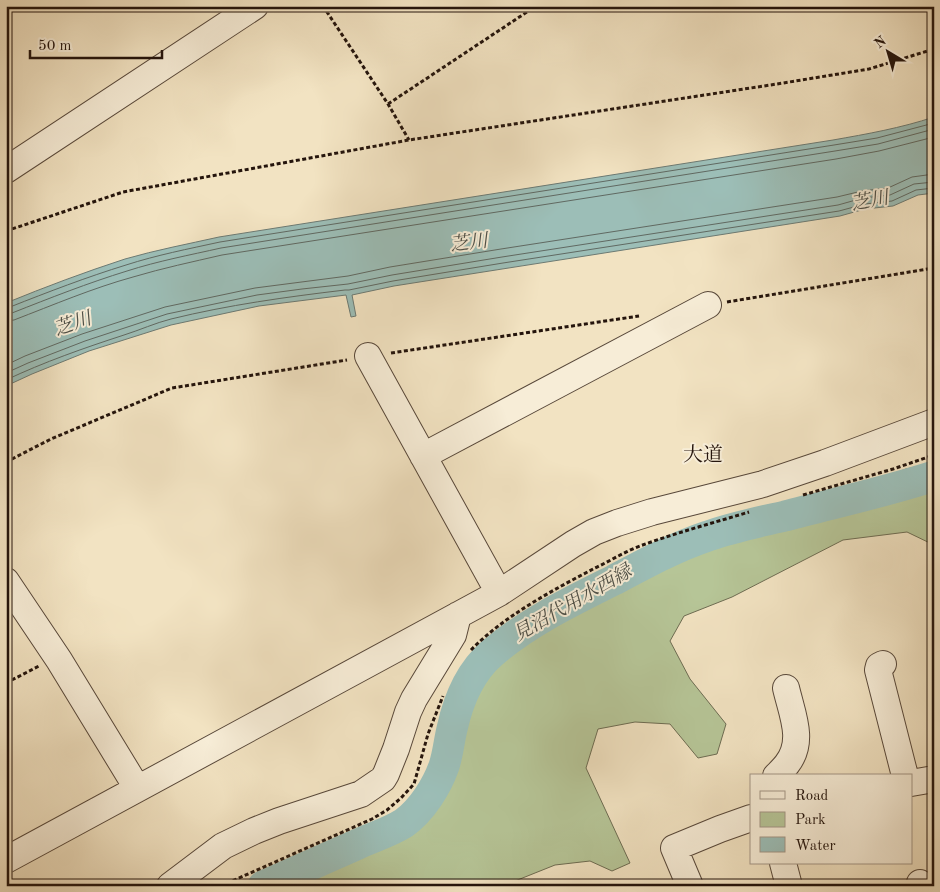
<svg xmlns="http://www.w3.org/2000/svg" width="940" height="892" viewBox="0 0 940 892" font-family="'Old Standard TT','Noto Serif JP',serif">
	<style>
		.green { fill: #b6c597; stroke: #6d6c52 }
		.water { fill: #9cbeb7; stroke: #6c7a73 }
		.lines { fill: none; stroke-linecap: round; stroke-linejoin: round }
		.shore { stroke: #606962; stroke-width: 1 }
		.river { stroke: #9cbeb7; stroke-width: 31 }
		.minor-casing { stroke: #58483a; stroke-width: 28 }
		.path { stroke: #24140c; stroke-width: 3; stroke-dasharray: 4 2.5; stroke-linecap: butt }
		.minor { stroke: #f7edd7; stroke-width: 26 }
		.labels { text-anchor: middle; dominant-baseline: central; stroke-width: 4; stroke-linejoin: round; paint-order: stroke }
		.water-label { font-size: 19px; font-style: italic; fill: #4e5048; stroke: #f7edd7 }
		.quarter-label { font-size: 20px; fill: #24140c; stroke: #f7edd7 }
	</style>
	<rect width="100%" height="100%" fill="#f2e3c2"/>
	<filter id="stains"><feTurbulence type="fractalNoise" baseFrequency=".004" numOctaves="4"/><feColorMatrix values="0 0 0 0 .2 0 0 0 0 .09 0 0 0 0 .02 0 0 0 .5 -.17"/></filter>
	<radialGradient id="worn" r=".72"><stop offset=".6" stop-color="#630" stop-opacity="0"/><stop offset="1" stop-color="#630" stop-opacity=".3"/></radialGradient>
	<path class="green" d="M934 463V545L907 532 843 540 732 597 684 616 670 641 690 679 726 724 717 754 698 758 670 724 635 722 598 729 586 768 630 863 612 871 590 861 555 865 510 883 511 886H277L299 880 405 822 458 745 467 714 479 682 507 655 537 632 612 589 677 555 906 469Z"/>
	<path class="water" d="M934 117V193L918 195 893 206 865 209 840 216 394 286 352 295 356 316 351 317 346 295 259 306 171 325 89 351 32 374 6 386V303C45 287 85 272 125 259 156 250 188 244 219 237L833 140C867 134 901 128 934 117Z"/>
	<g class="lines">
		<path class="shore" d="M6 307H10C48 292 87 277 126 265 157 255 188 249 220 242L834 145 877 138 934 123
			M6 314 12 313C50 298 88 283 127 271 158 261 190 255 221 248L835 151 878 144 934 129
			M6 321 14 320C53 305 93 288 133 277 163 268 192 262 222 255L836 159 879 151 934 137
			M6 365 25 356 82 334 165 307 255 288 348 276 390 267 501 249 837 197 862 191 888 188 912 177 934 174
			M6 373 28 363 85 341 167 314 257 295 302 289 348 284 392 275 502 257 838 205 863 198 890 195 914 184 934 182
			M6 380C44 362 84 348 124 335 140 330 155 323 171 319 228 305 286 297 345 290H349L393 281 503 263 839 211 865 204 892 201 916 190 934 188"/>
		<path class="river" d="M263 886C295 872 326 858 358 844 373 837 390 832 404 823 422 810 437 786 444 766 448 754 449 741 452 729 458 701 470 672 492 653 528 622 572 601 614 580 644 564 675 547 708 536 733 527 759 522 785 516 834 503 885 492 934 476"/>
		<g class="minor-casing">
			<path id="minor" d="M6 170 255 6
				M368 356 499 593
				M423 456 708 305
				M6 581 59 660 137 788
				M883 664 879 666 878 670 905 776
				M776 776C780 772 784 768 787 764 805 741 792 714 786 688
				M911 783 934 779
				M6 860 499 593 573 544 594 532 617 523 652 512 763 484 825 463 934 422
				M783 863 789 886
				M920 883V886
				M170 886 223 846 254 831 279 821 361 794 383 779 386 774 396 749 408 712 414 699 453 635 458 615
				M690 886 674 848 720 829 751 818"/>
		</g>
		<path class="path" d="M323 6 388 104 409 140
			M388 104 536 6
			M6 231 123 192 409 140 777 84 869 69 934 49
			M727 302 934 268
			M391 353 639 316
			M6 462 51 439 172 388 347 360
			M803 495 893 469 934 455
			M471 650C504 616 553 590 595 568 610 561 624 552 640 546 675 533 713 523 749 512
			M6 683 39 666
			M221 886 372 819 387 810 401 798 414 784 428 734 443 696"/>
		<use href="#minor" class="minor"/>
	</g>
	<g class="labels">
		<g class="water-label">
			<text transform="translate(870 202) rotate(-11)">芝川</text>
			<text transform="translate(469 244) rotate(-7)">芝川</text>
			<text transform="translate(73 325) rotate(-19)">芝川</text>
			<text transform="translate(573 604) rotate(-30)">見沼代用水西縁</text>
		</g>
		<g class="quarter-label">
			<text x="703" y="456">大道</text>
		</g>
	</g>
	<rect width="940" height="892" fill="none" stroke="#f2e3c2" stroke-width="25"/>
	<rect x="8" y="8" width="925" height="877" fill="none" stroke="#24140c" stroke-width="2.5"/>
	<rect x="12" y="12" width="915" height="867" fill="none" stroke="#24140c"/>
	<rect x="750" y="774" width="162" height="90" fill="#f7edd7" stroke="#a39686"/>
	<rect x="760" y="791" width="25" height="8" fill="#f7edd7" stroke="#a39686"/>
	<text x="795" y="800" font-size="15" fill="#24140c">Road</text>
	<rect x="760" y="812" width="25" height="15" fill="#b6c597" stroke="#a39686"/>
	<text x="795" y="824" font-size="15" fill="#24140c">Park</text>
	<rect x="760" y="837" width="25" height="15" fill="#9cbeb7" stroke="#a39686"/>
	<text x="795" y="850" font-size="15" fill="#24140c">Water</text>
	<g transform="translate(888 52) rotate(322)" stroke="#f7edd7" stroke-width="4" paint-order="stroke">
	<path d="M0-4L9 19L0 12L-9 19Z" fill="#24140c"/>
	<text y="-8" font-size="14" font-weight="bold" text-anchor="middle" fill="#24140c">N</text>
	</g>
	<path d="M30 50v8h132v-8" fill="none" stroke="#24140c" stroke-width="2.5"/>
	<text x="38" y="50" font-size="15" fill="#24140c" stroke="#f7edd7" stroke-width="4" paint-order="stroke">50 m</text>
	<rect width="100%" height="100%" filter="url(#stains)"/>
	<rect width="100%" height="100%" fill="url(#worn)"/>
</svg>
